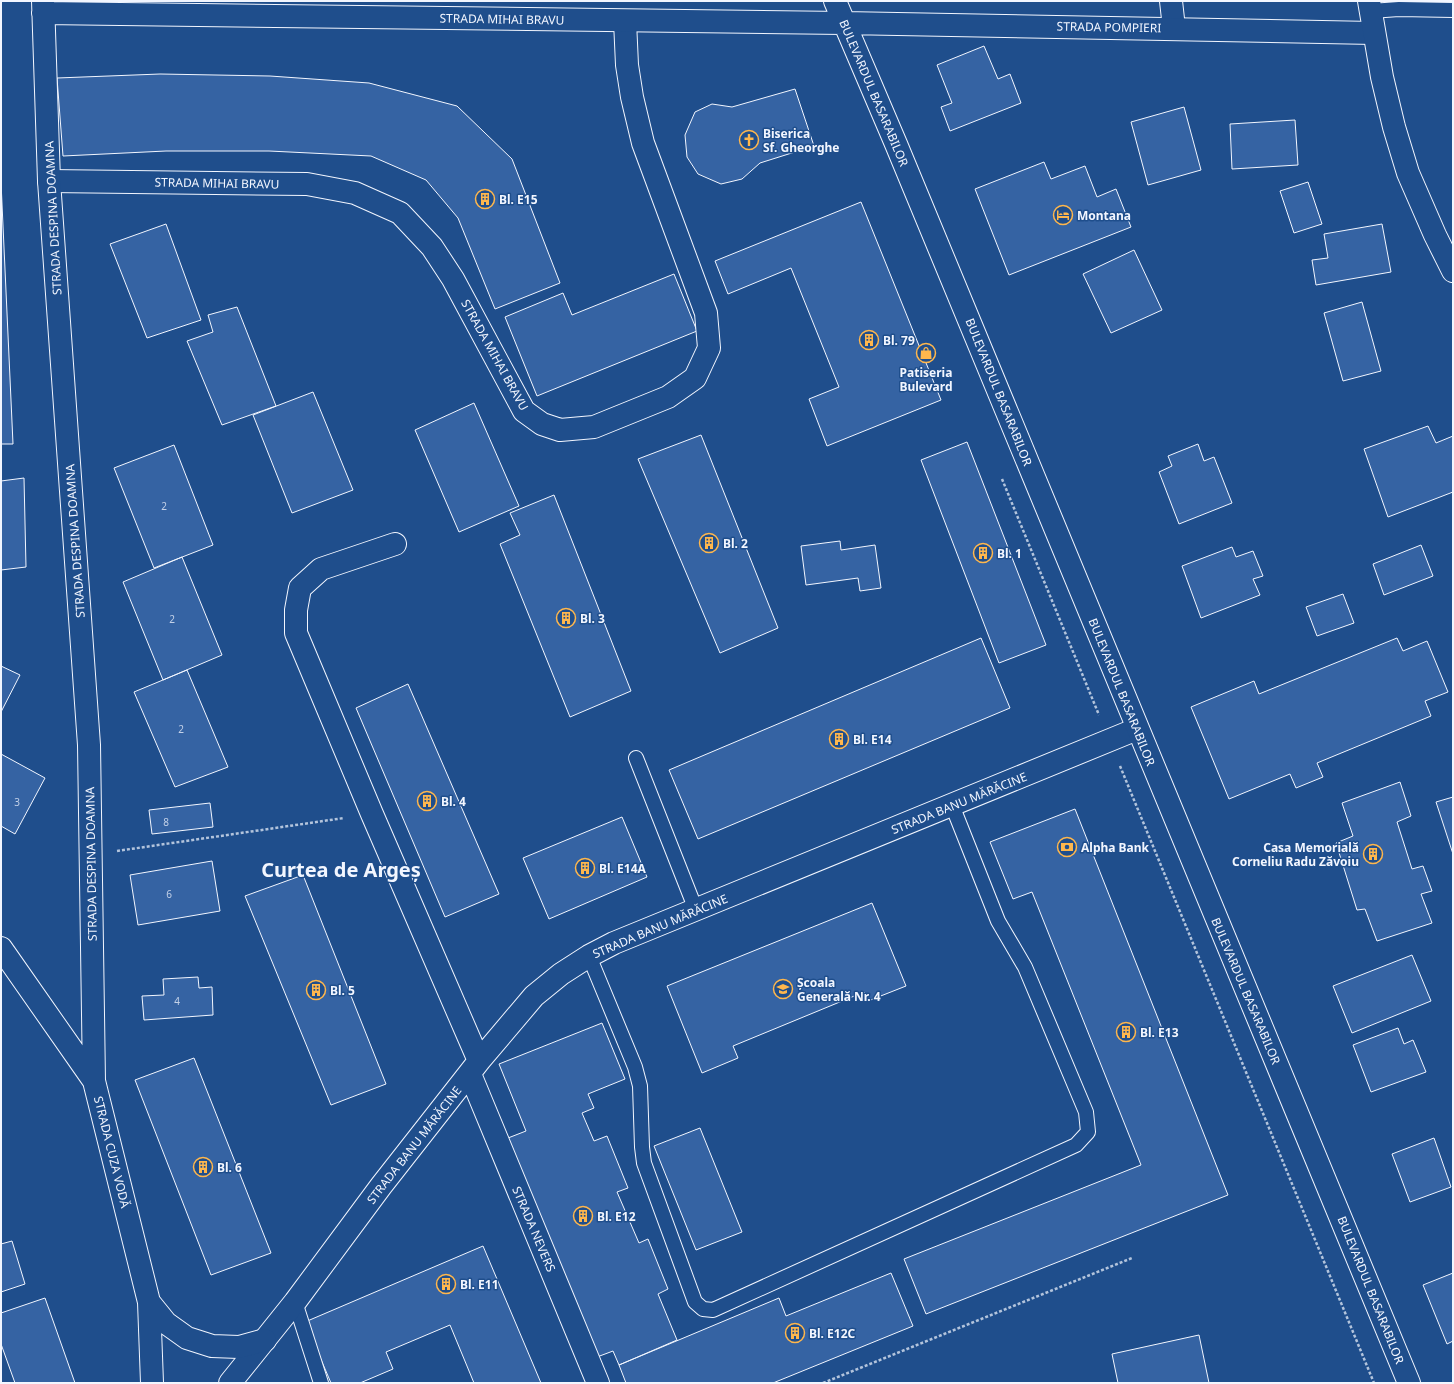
<svg xmlns="http://www.w3.org/2000/svg" width="1454" height="1384" viewBox="0 0 1454 1384" font-family="'Noto Sans',sans-serif">
	<style>
		.building { fill: #3563a3; stroke: #f2f6ff }
		.lines { fill: none; stroke-linecap: round; stroke-linejoin: round }
		.lane-casing { stroke: #f2f6ff; stroke-width: 16 }
		.street-casing { stroke: #f2f6ff; stroke-width: 24 }
		.secondary-casing { stroke: #f2f6ff; stroke-width: 24 }
		.primary-casing { stroke: #f2f6ff; stroke-width: 24 }
		.path { stroke: #b3c4dc; stroke-width: 2.5; stroke-dasharray: 3 2; stroke-linecap: butt }
		.lane { stroke: #1f4e8c; stroke-width: 14 }
		.street { stroke: #1f4e8c; stroke-width: 22 }
		.secondary { stroke: #1f4e8c; stroke-width: 22 }
		.primary { stroke: #1f4e8c; stroke-width: 22 }
		.labels { text-anchor: middle; dominant-baseline: central; stroke-width: 3; stroke-linejoin: round; paint-order: stroke }
		.number-label { font-size: 10px; fill: #c3d1e8 }
		.street-label { font-size: 12px; fill: #f2f6ff; stroke: #1f4e8c }
		.poi-label { font-size: 12px; font-weight: bold; fill: #f2f6ff; stroke: #1f4e8c; text-anchor: start }
		.town-label { font-size: 20px; font-weight: bold; fill: #f2f6ff; stroke: #1f4e8c }
	</style>
	<rect width="100%" height="100%" fill="#1f4e8c"/>
	<path class="building" d="M984 46 998 79 1010 74 1021 103 950 131 941 107 952 103 937 65Z
		M160 74 270 76 369 83 457 106 512 159 560 283 495 309 458 218 426 180 371 156 269 151H166L63 156 57 78Z
		M795 89 814 146 760 163 742 179 721 184 698 174 687 157 685 135 695 112 712 104 732 107Z
		M1184 107 1201 170 1148 185 1131 122Z
		M1295 120 1298 165 1232 169 1230 124Z
		M1044 162 1051 179 1085 166 1097 197 1116 189 1131 227 1009 275 975 189Z
		M1 182 13 444H1Z
		M1308 182 1322 224 1294 233 1280 191Z
		M861 202 941 400 827 446 809 399 839 387 791 268 728 294 715 261Z
		M166 224 201 320 147 338 110 244Z
		M1382 224 1391 272 1316 285 1312 260 1328 258 1324 234Z
		M1134 250 1162 310 1111 333 1083 274Z
		M674 274 697 331 537 396 505 317 563 293 572 315Z
		M1362 302 1381 371 1343 381 1324 313Z
		M237 307 276 406 222 425 187 341 213 332 208 315Z
		M313 392 353 490 292 513 253 415Z
		M474 403 519 506 459 532 415 430Z
		M1428 426 1436 443 1453 436V492L1388 517 1364 449Z
		M701 435 778 628 720 653 638 459Z
		M967 442 1046 645 999 663 921 460Z
		M1198 444 1204 461 1214 457 1232 503 1179 524 1159 472 1172 466 1168 456Z
		M174 445 213 545 154 568 114 468Z
		M24 478 26 567 1 570V481Z
		M554 495 631 691 570 717 500 544 520 535 510 513Z
		M840 541 841 550 875 545 881 588 860 591 858 578 806 585 801 546Z
		M1421 545 1433 576 1384 595 1373 564Z
		M1232 547 1236 557 1253 551 1263 576 1253 579 1260 595 1201 618 1182 566Z
		M182 557 222 655 163 680 123 582Z
		M1343 594 1354 623 1317 636 1306 607Z
		M981 638 1010 708 698 839 669 770Z
		M1397 638 1403 651 1427 641 1448 692 1425 701 1431 716 1317 763 1323 777 1296 788 1290 774 1229 799 1191 707 1254 681 1259 694Z
		M1 666 20 675 1 712Z
		M187 670 228 767 175 787 134 692Z
		M408 684 499 894 445 917 356 708Z
		M1 754 45 778 15 834 1 826Z
		M1400 782 1411 816 1397 822 1412 869 1423 866 1432 891 1421 894 1432 923 1377 941 1365 909 1357 910 1336 843 1353 836 1342 803Z
		M1453 797V854L1436 802Z
		M210 803 213 827 152 834 149 810Z
		M1075 809 1228 1195 926 1314 904 1259 1141 1165 1032 892 1013 899 990 842Z
		M622 817 647 877 549 919 523 858Z
		M212 861 220 911 138 925 130 875Z
		M303 875 386 1084 331 1105 245 896Z
		M872 903 906 986 868 1001 864 992 733 1046 738 1058 702 1073 667 986Z
		M1412 955 1431 1001 1352 1033 1333 986Z
		M198 977 199 988 212 987 213 1015 144 1020 142 996 164 995 163 979Z
		M602 1023 625 1079 588 1094 594 1108 582 1113 594 1141 607 1136 628 1188 617 1192 639 1243 648 1239 668 1289 658 1294 677 1340 619 1365 613 1351 597 1357 508 1138 526 1131 499 1064Z
		M1398 1028 1404 1044 1413 1040 1426 1072 1371 1092 1353 1045Z
		M194 1058 271 1253 211 1275 135 1080Z
		M700 1128 742 1232 696 1250 654 1146Z
		M1434 1138 1451 1187 1410 1202 1392 1154Z
		M12 1241 25 1284 1 1292V1244Z
		M483 1246 541 1383H474L450 1325 386 1352 393 1369 360 1383H331L305 1322Z
		M891 1273 913 1326 773 1383H626L619 1365 779 1298 786 1316Z
		M1453 1273V1341L1447 1344 1423 1285Z
		M45 1298 75 1383H15L1 1344V1313Z
		M1199 1335 1209 1383H1118L1112 1354Z"/>
	<g class="lines">
		<g class="lane-casing">
			<path id="lane" d="M1371 11 1399 9 1453 10
				M636 758 696 910
				M589 956 635 1067 640 1086 642 1147 644 1163 695 1302 703 1309 713 1310 1076 1145 1088 1132 1086 1112 1025 967 998 921 952 805
				M295 1302 321 1383"/>
		</g>
		<g class="street-casing">
			<path id="street" d="M1171 1 1174 28
				M49 181 307 184 355 193 400 213 432 247 453 279 524 411 542 424 560 430 594 427 668 397 695 378 709 348 706 313 643 143 632 97 627 65 625 21
				M395 544 321 569 300 588 296 610V633L372 814 479 1061
				M470 1074 598 1383
				M230 1383 295 1302 381 1186 479 1061 534 996 561 974 589 956 614 943 1137 729"/>
		</g>
		<g class="secondary-casing">
			<path id="secondary" d="M43 1 49 181 89 745 94 1081
				M835 1 896 144 1409 1383
				M43 13 844 23 1374 33
				M1 948 94 1081 149 1302 152 1383
				M149 1302 166 1323 187 1338 212 1346 239 1347 265 1340"/>
		</g>
		<g class="primary-casing">
			<path id="primary" d="M1369 1 1382 77 1394 127 1408 173 1435 235 1453 271"/>
		</g>
		<path class="path" d="M1002 479 1099 715
			M1120 766 1374 1383
			M117 851 344 818
			M823 1383 1132 1258"/>
		<use href="#lane" class="lane"/>
		<use href="#street" class="street"/>
		<use href="#secondary" class="secondary"/>
		<use href="#primary" class="primary"/>
	</g>
	<defs>
		<g id="church-ring" transform="scale(1)"><circle r="9.5" fill="#1f4e8c" stroke="#ffb74d" stroke-width="1.5"/><path d="M-1.2-6h2.4v3.5h3.3v2.4h-3.3V6h-2.4V-.1h-3.3v-2.4h3.3Z" fill="#ffb74d"/></g>
		<g id="building-ring" transform="scale(1)"><circle r="9.5" fill="#1f4e8c" stroke="#ffb74d" stroke-width="1.5"/><path d="M-4-6H4V6H1V3H-1V6H-4ZM-2.5-4.3h1.7v1.8h-1.7ZM.8-4.3h1.7v1.8H.8ZM-2.5-1h1.7V.8h-1.7ZM.8-1h1.7V.8H.8Z" fill="#ffb74d"/></g>
		<g id="hotel-ring" transform="scale(1)"><circle r="9.5" fill="#1f4e8c" stroke="#ffb74d" stroke-width="1.5"/><path d="M-6-4.5h1.5V1H6V5H4.5V3h-9V5H-6ZM-4 0a1.8 1.8 0 1 1 3.6 0ZM.5 0V-2.5h3Q6-2.5 6 0Z" fill="#ffb74d"/></g>
		<g id="shop-ring" transform="scale(1)"><circle r="9.5" fill="#1f4e8c" stroke="#ffb74d" stroke-width="1.5"/><path d="M-5-2.5h2.3a2.7 3.5 0 0 1 5.4 0H5L5.5 6h-11ZM-1.5-2.5h3a1.5 2.3 0 0 0-3 0Z" fill="#ffb74d"/></g>
		<g id="bank-ring" transform="scale(1)"><circle r="9.5" fill="#1f4e8c" stroke="#ffb74d" stroke-width="1.5"/><path d="M-6-4H6V4H-6ZM0-2.3a2.3 2.3 0 1 0 0 4.6a2.3 2.3 0 1 0 0-4.6Z" fill="#ffb74d"/></g>
		<g id="school-ring" transform="scale(1)"><circle r="9.5" fill="#1f4e8c" stroke="#ffb74d" stroke-width="1.5"/><path d="M0-5L7-2L0 1L-7-2ZM-4 1L0 2.5L4 1V4Q0 6-4 4Z" fill="#ffb74d"/></g>
	</defs>
	<g fill-rule="evenodd">
		<use href="#church-ring" x="749" y="140"/>
		<use href="#building-ring" x="485" y="199"/>
		<use href="#hotel-ring" x="1063" y="215"/>
		<use href="#building-ring" x="869" y="340"/>
		<use href="#shop-ring" x="926" y="353"/>
		<use href="#building-ring" x="709" y="543"/>
		<use href="#building-ring" x="983" y="553"/>
		<use href="#building-ring" x="566" y="618"/>
		<use href="#building-ring" x="839" y="739"/>
		<use href="#building-ring" x="427" y="801"/>
		<use href="#bank-ring" x="1067" y="847"/>
		<use href="#building-ring" x="1373" y="854"/>
		<use href="#building-ring" x="585" y="868"/>
		<use href="#school-ring" x="783" y="989"/>
		<use href="#building-ring" x="316" y="990"/>
		<use href="#building-ring" x="1126" y="1032"/>
		<use href="#building-ring" x="203" y="1167"/>
		<use href="#building-ring" x="583" y="1216"/>
		<use href="#building-ring" x="446" y="1284"/>
		<use href="#building-ring" x="795" y="1333"/>
	</g>
	<g class="labels">
		<g class="number-label">
			<text x="164" y="506">2</text>
			<text x="172" y="619">2</text>
			<text x="181" y="729">2</text>
			<text x="17" y="802">3</text>
			<text x="166" y="822">8</text>
			<text x="169" y="894">6</text>
			<text x="177" y="1001">4</text>
		</g>
		<g class="street-label">
			<text transform="translate(502 19) rotate(1)">STRADA MIHAI BRAVU</text>
			<text transform="translate(1109 27) rotate(1)">STRADA POMPIERI</text>
			<text transform="translate(874 93) rotate(67)">BULEVARDUL BASARABILOR</text>
			<text transform="translate(217 183) rotate(1)">STRADA MIHAI BRAVU</text>
			<text transform="translate(53 218) rotate(-93)">STRADA DESPINA DOAMNA</text>
			<text transform="translate(495 355) rotate(61)">STRADA MIHAI BRAVU</text>
			<text transform="translate(999 392) rotate(68)">BULEVARDUL BASARABILOR</text>
			<text transform="translate(75 541) rotate(-94)">STRADA DESPINA DOAMNA</text>
			<text transform="translate(1122 692) rotate(68)">BULEVARDUL BASARABILOR</text>
			<text transform="translate(959 803) rotate(-22)">STRADA BANU MĂRĂCINE</text>
			<text transform="translate(91 864) rotate(-91)">STRADA DESPINA DOAMNA</text>
			<text transform="translate(660 926) rotate(-23)">STRADA BANU MĂRĂCINE</text>
			<text transform="translate(1246 991) rotate(67)">BULEVARDUL BASARABILOR</text>
			<text transform="translate(414 1145) rotate(-52)">STRADA BANU MĂRĂCINE</text>
			<text transform="translate(112 1152) rotate(76)">STRADA CUZA VODĂ</text>
			<text transform="translate(534 1229) rotate(67)">STRADA NEVERS</text>
			<text transform="translate(1371 1290) rotate(68)">BULEVARDUL BASARABILOR</text>
		</g>
		<g class="poi-label">
			<text x="763" y="133">Biserica<tspan x="763" dy="14">Sf. Gheorghe</tspan></text>
			<text x="499" y="199">Bl. E15</text>
			<text x="1077" y="215">Montana</text>
			<text x="883" y="340">Bl. 79</text>
			<text x="926" y="372" text-anchor="middle">Patiseria<tspan x="926" dy="14">Bulevard</tspan></text>
			<text x="723" y="543">Bl. 2</text>
			<text x="997" y="553">Bl. 1</text>
			<text x="580" y="618">Bl. 3</text>
			<text x="853" y="739">Bl. E14</text>
			<text x="441" y="801">Bl. 4</text>
			<text x="1081" y="847">Alpha Bank</text>
			<text x="1359" y="847" text-anchor="end">Casa Memorială<tspan x="1359" dy="14">Corneliu Radu Zăvoiu</tspan></text>
			<text x="599" y="868">Bl. E14A</text>
			<text x="797" y="982">Școala<tspan x="797" dy="14">Generală Nr. 4</tspan></text>
			<text x="330" y="990">Bl. 5</text>
			<text x="1140" y="1032">Bl. E13</text>
			<text x="217" y="1167">Bl. 6</text>
			<text x="597" y="1216">Bl. E12</text>
			<text x="460" y="1284">Bl. E11</text>
			<text x="809" y="1333">Bl. E12C</text>
		</g>
		<g class="town-label">
			<text x="341" y="869">Curtea de Argeș</text>
		</g>
	</g>
	<rect width="1454" height="1384" fill="none" stroke="#f2f6ff" stroke-width="4"/>
</svg>
